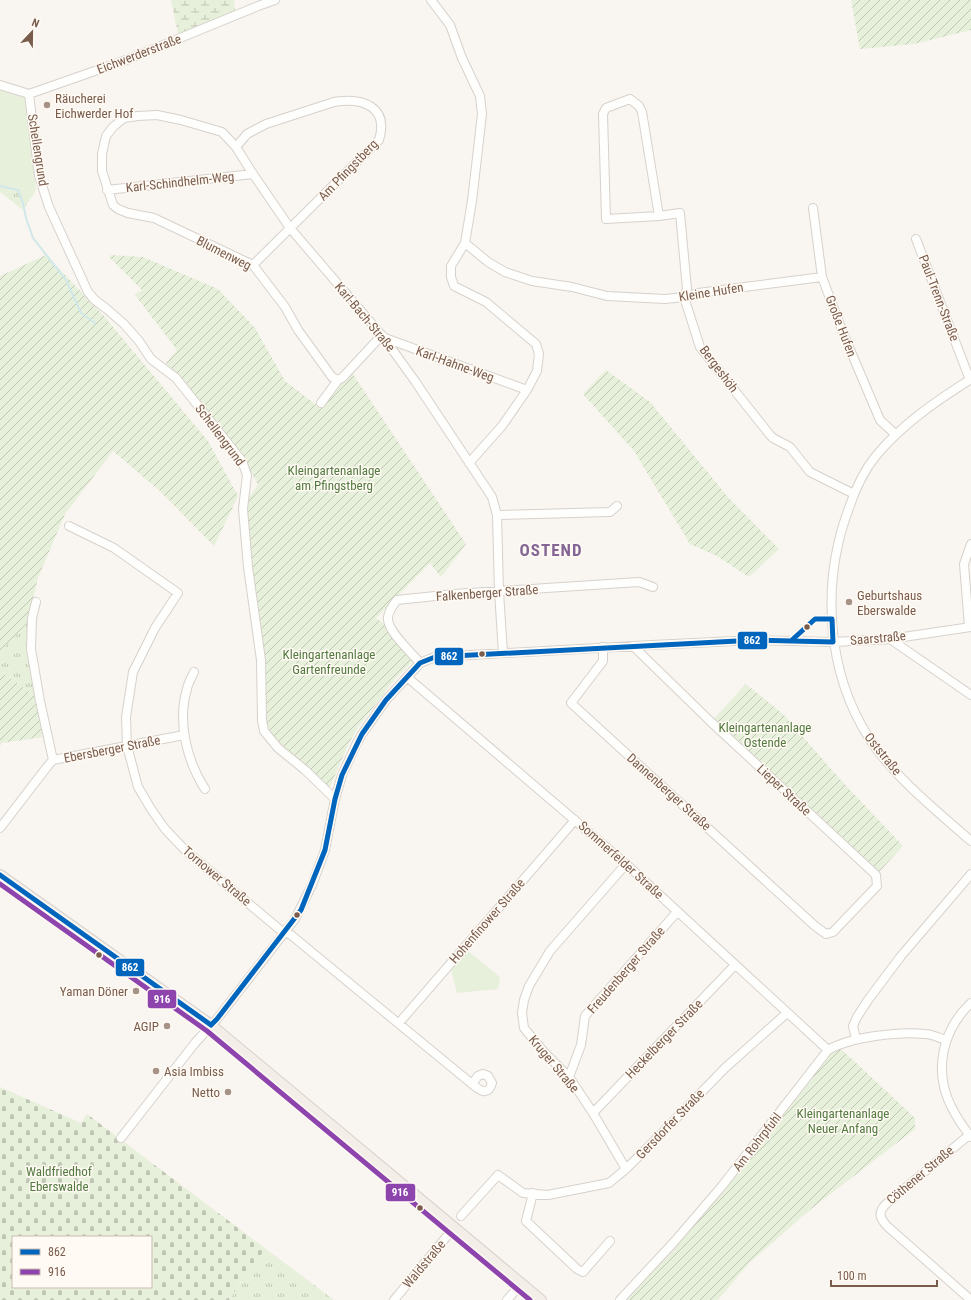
<svg xmlns="http://www.w3.org/2000/svg" width="971" height="1300" viewBox="0 0 971 1300" font-family="'Roboto Condensed',sans-serif">
	<style>
		.grass { fill: url(#grass-tufts) }
		.wetland { fill: url(#wetland-marsh) }
		.cemetery { fill: url(#cemetery-stones); fill-rule: evenodd }
		.park { fill: #e7f0db }
		.garden { fill: url(#garden-furrows) }
		.lines { fill: none; stroke-linecap: round; stroke-linejoin: round }
		.stream { stroke: #d0e8ea; stroke-width: 2 }
		.minor-casing { stroke: #d7d1cb; stroke-width: 10 }
		.major-casing { stroke: #dad1cc; stroke-width: 12 }
		.minor { stroke: #fefefd; stroke-width: 8 }
		.major { stroke: #f3eee8; stroke-width: 10 }
		.bus-1-casing { stroke: #fffaf3; stroke-width: 8 }
		.bus-2-casing { stroke: #fffaf3; stroke-width: 8 }
		.bus-1 { stroke: #0065bd; stroke-width: 5 }
		.bus-2 { stroke: #8e44ad; stroke-width: 5 }
		.poi-dot { fill: #a69286; stroke: #fffaf3; stroke-width: 1.5 }
		.bus-dot { fill: #7a5c4d; stroke: #fffaf3; stroke-width: 1.5 }
		.labels { text-anchor: middle; dominant-baseline: central; stroke-width: 3; stroke-linejoin: round; paint-order: stroke }
		.street-label { font-size: 13px; fill: #7a5c4d; stroke: #fffaf3 }
		.poi-label { font-size: 13px; fill: #7a5c4d; stroke: #fffaf3; text-anchor: start }
		.park-label { font-size: 13px; fill: #537a41; stroke: #fffaf3 }
		.district-label { font-size: 17px; font-weight: bold; letter-spacing: 1px; fill: #846695; stroke: #fffaf3 }
		.line-badge { stroke: #fffaf3; stroke-width: 1.5 }
		.badge-label { font-size: 11px; text-anchor: middle; font-weight: bold; fill: #fff }
	</style>
	<defs>
		<pattern id="grass-tufts" width="24" height="20" patternUnits="userSpaceOnUse"><rect width="24" height="20" fill="#e7f0db"/><path d="M3 7l-1-3M5 7V3M7 7l1-3M15 17l-1-3M17 17v-4M19 17l1-3" fill="none" stroke="#c0c6b4"/></pattern>
		<pattern id="wetland-marsh" width="20" height="14" patternUnits="userSpaceOnUse"><rect width="20" height="14" fill="#e7f0db"/><path d="M1 5h8M5 5V1M11 12h8M15 12V8" fill="none" stroke="#c0c6b4"/></pattern>
		<pattern id="cemetery-stones" width="16" height="16" patternUnits="userSpaceOnUse"><rect width="16" height="16" fill="#e7f0db"/><path d="M2 7V4a2 2 0 0 1 4 0v3zM10 15v-3a2 2 0 0 1 4 0v3z" fill="#c0c6b4"/></pattern>
		<pattern id="garden-furrows" width="10" height="10" patternUnits="userSpaceOnUse"><rect width="10" height="10" fill="#e7f0db"/><path d="M-1 1l2-2M0 10L10 0M9 11l2-2" fill="none" stroke="#c0c6b4"/></pattern>
	</defs>
	<rect width="100%" height="100%" fill="#f9f5f0"/>
	<path class="grass" d="M0 186 36 190 23 210 0 192Z
		M30 620 35 696 0 671V652Z
		M266 1249 334 1300H229L242 1282 240 1280Z"/>
	<path class="wetland" d="M171 0H234L235 11 178 34Z"/>
	<path class="cemetery" d="M0 1087 81 1123 87 1114 266 1249 240 1280 242 1281 229 1300H0ZM13 1237H151V1287H13Z"/>
	<path class="park" d="M0 90 25 98 36 190 0 186Z
		M468 951 500 977 498 989 457 993 451 970Z"/>
	<path class="garden" d="M851 0H971V30L914 44 860 49Z
		M46 255 103 315 208 441 238 496 214 546 160 491 113 451 65 514 38 578 33 599 30 620 0 652V276Z
		M111 255 143 257 218 289 255 328 285 381 319 407 326 402 351 371 466 544 441 577 430 563 376 618 388 627 414 660 395 679 358 727 348 745 329 789 270 734 266 720V686L264 657 258 622 245 503 258 485 244 458 185 382 166 363 177 350 135 295 142 290 109 257Z
		M606 370 650 402 727 496 779 549 749 577 717 556 690 544 634 451 583 394Z
		M0 671 35 696 40 713 43 737 2 743 0 746Z
		M746 684 784 715 838 777 903 846 876 875 711 722Z
		M840 1048 915 1118V1129L811 1209 749 1263 718 1300H626C699 1221 766 1136 833 1051Z"/>
	<g class="lines">
		<path class="stream" d="M0 186 18 190 23 203 26 218 33 238 66 280 81 313 95 323"/>
		<g class="minor-casing">
			<path id="minor" d="M431 0 450 25 462 58 480 96 482 114 472 201 465 243 451 266V277L454 286 486 302 536 344 539 354 537 371 527 390 502 426 469 463
				M0 85 29 94 129 59 258 6 275 0
				M29 94 39 176 49 207 88 292 95 300 108 310 124 324 139 341 151 359 176 378 242 461 247 475 243 509 248 567 261 660 262 720 264 731 278 748 305 770 335 799
				M236 147 247 134 266 124 334 102C363 97 389 107 379 140L253 265
				M107 190 253 174
				M813 208 822 277 843 333 880 420 895 434
				M659 216 642 112 639 106 630 99 606 108 603 114 606 219 659 216 680 213 687 289 684 297 700 347 770 435 773 438 790 447 810 472 854 494
				M916 239 970 380
				M465 243 488 262 505 272 532 281 572 287 607 296 665 299 684 297 698 293 822 277
				M385 338 527 390
				M971 379C936 401 901 425 875 457 863 472 855 490 849 508 821 582 826 671 869 738 892 775 938 812 971 841
				M338 380 332 377 298 330 285 307 253 265 154 218 128 213 118 209 113 205 102 171V154L106 136 113 127 124 118 138 116 157 115 181 120 222 132 236 147 253 174 290 228 384 338 415 381 492 497 497 515 499 592 503 653
				M321 403 338 380 342 378 382 335
				M497 515 610 512 617 506
				M69 526 114 548 178 593 155 628 133 672 126 717 127 746 138 787 151 809 165 829 185 850 279 929 291 935 472 1084
				M36 602 32 618 31 649 40 701 53 760
				M969 627 964 564 971 544
				M890 639 971 695
				M603 647V661L571 703 815 926 826 934 833 932 877 886 876 875 711 722 633 646
				M420 663C412 653 386 630 388 617 389 610 393 605 397 600L454 594 639 582 653 587
				M194 672C192 677 188 683 187 689 177 722 187 761 205 789
				M407 677 626 864 828 1050
				M0 828 47 767 53 760 184 735
				M626 864 550 951 529 986 524 1000 522 1013 524 1028 544 1052 569 1077 593 1113 626 1169
				M971 1003C942 1030 933 1072 952 1108 957 1118 964 1128 971 1137
				M399 1023 575 820
				M856 1039 853 1026 857 1017 868 1000 901 956 971 874
				M483 1074 488 1076 492 1083C488 1097 479 1090 472 1084L478 1076Z
				M569 1077 581 1045 585 1016 677 912
				M593 1113 735 965
				M969 1135 886 1204C877 1213 880 1219 888 1227L971 1300
				M121 1138 195 1043 217 1019 295 919 312 885 325 850 335 799 342 775 356 745 362 734 386 700 420 663 435 657 652 645 756 640 833 642 890 639 971 627
				M533 1193 526 1221 577 1269 583 1272 610 1241
				M461 1216 498 1175 523 1193 548 1195 609 1183 626 1169 659 1136 725 1068 787 1013
				M394 1300 448 1235 455 1228
				M507 1300 522 1283
				M620 1300 674 1242 722 1186 828 1050C850 1037 900 1031 925 1034 932 1034 939 1038 946 1040"/>
		</g>
		<g class="major-casing">
			<path id="major" d="M0 875 211 1025 541 1300"/>
		</g>
		<use href="#minor" class="minor"/>
		<use href="#major" class="major"/>
		<g class="bus-1-casing">
			<path id="bus-1" d="M0 875 211 1025
				M211 1025 217 1019 301 910 325 850 335 799 342 775 362 734 386 700 420 663 435 657 756 640 833 642 832 619H815L792 640"/>
		</g>
		<g class="bus-2-casing">
			<path id="bus-2" d="M0 884 207 1031 530 1300"/>
		</g>
		<use href="#bus-1" class="bus-1"/>
		<use href="#bus-2" class="bus-2"/>
	</g>
	<g class="poi-dot">
		<circle cx="47" cy="105" r="4"/>
		<circle cx="849" cy="602" r="4"/>
		<circle cx="136" cy="991" r="4"/>
		<circle cx="167" cy="1026" r="4"/>
		<circle cx="156" cy="1071" r="4"/>
		<circle cx="228" cy="1092" r="4"/>
	</g>
	<g class="bus-dot">
		<circle cx="807" cy="627" r="3.5"/>
		<circle cx="482" cy="654" r="3.5"/>
		<circle cx="297" cy="915" r="3.5"/>
		<circle cx="99" cy="955" r="3.5"/>
		<circle cx="420" cy="1208" r="3.5"/>
	</g>
	<g class="labels">
		<g class="street-label">
			<text transform="translate(139 54) rotate(-21)">Eichwerderstraße</text>
			<text transform="translate(38 150) rotate(81)">Schellengrund</text>
			<text transform="translate(348 170) rotate(-46)">Am Pfingstberg</text>
			<text transform="translate(180 182) rotate(-6)">Karl-Schindhelm-Weg</text>
			<text transform="translate(224 253) rotate(27)">Blumenweg</text>
			<text transform="translate(711 292) rotate(-9)">Kleine Hufen</text>
			<text transform="translate(939 298) rotate(69)">Paul-Trenn-Straße</text>
			<text transform="translate(365 317) rotate(50)">Karl-Bach-Straße</text>
			<text transform="translate(841 326) rotate(69)">Große Hufen</text>
			<text transform="translate(455 364) rotate(20)">Karl-Hahne-Weg</text>
			<text transform="translate(719 369) rotate(53)">Bergeshöh</text>
			<text transform="translate(220 435) rotate(53)">Schellengrund</text>
			<text transform="translate(487 593) rotate(-4)">Falkenberger Straße</text>
			<text transform="translate(878 638) rotate(-5)">Saarstraße</text>
			<text transform="translate(112 749) rotate(-11)">Ebersberger Straße</text>
			<text transform="translate(883 754) rotate(51)">Oststraße</text>
			<text transform="translate(784 790) rotate(43)">Lieper Straße</text>
			<text transform="translate(669 792) rotate(42)">Dannenberger Straße</text>
			<text transform="translate(621 860) rotate(42)">Sommerfelder Straße</text>
			<text transform="translate(217 876) rotate(40)">Tornower Straße</text>
			<text transform="translate(487 921) rotate(-49)">Hohenfinower Straße</text>
			<text transform="translate(626 970) rotate(-49)">Freudenberger Straße</text>
			<text transform="translate(664 1039) rotate(-46)">Heckelberger Straße</text>
			<text transform="translate(554 1064) rotate(50)">Kruger Straße</text>
			<text transform="translate(670 1124) rotate(-46)">Gersdorfer Straße</text>
			<text transform="translate(757 1142) rotate(-52)">Am Rohrpfuhl</text>
			<text transform="translate(920 1175) rotate(-40)">Cöthener Straße</text>
			<text transform="translate(424 1264) rotate(-50)">Waldstraße</text>
		</g>
		<g class="poi-label">
			<text x="55" y="98">Räucherei<tspan x="55" dy="15">Eichwerder Hof</tspan></text>
			<text x="857" y="595">Geburtshaus<tspan x="857" dy="15">Eberswalde</tspan></text>
			<text x="128" y="991" text-anchor="end">Yaman Döner</text>
			<text x="159" y="1026" text-anchor="end">AGIP</text>
			<text x="164" y="1071">Asia Imbiss</text>
			<text x="220" y="1092" text-anchor="end">Netto</text>
		</g>
		<g class="park-label">
			<text x="334" y="470">Kleingartenanlage<tspan x="334" dy="15">am Pfingstberg</tspan></text>
			<text x="329" y="654">Kleingartenanlage<tspan x="329" dy="15">Gartenfreunde</tspan></text>
			<text x="765" y="727">Kleingartenanlage<tspan x="765" dy="15">Ostende</tspan></text>
			<text x="843" y="1113">Kleingartenanlage<tspan x="843" dy="15">Neuer Anfang</tspan></text>
			<text x="59" y="1171">Waldfriedhof<tspan x="59" dy="15">Eberswalde</tspan></text>
		</g>
		<g class="district-label">
			<text x="551" y="550">OSTEND</text>
		</g>
	</g>
	<g class="line-badge">
		<rect x="737" y="631" width="31" height="19" rx="4" fill="#0065bd"/>
		<rect x="434" y="647" width="30" height="19" rx="4" fill="#0065bd"/>
		<rect x="115" y="958" width="30" height="19" rx="4" fill="#0065bd"/>
		<rect x="147" y="989" width="30" height="20" rx="4" fill="#8e44ad"/>
		<rect x="385" y="1183" width="31" height="19" rx="4" fill="#8e44ad"/>
	</g>
	<g class="badge-label">
		<text x="752" y="644">862</text>
		<text x="449" y="660">862</text>
		<text x="130" y="971">862</text>
		<text x="162" y="1003">916</text>
		<text x="400" y="1196">916</text>
	</g>
	<rect x="12" y="1236" width="140" height="52" fill="#fffaf3" stroke="#cabbb1"/>
	<rect x="20" y="1249" width="20" height="6" fill="#0065bd" stroke="#cabbb1"/>
	<text x="48" y="1256" font-size="12" fill="#7a5c4d">862</text>
	<rect x="20" y="1269" width="20" height="6" fill="#8e44ad" stroke="#cabbb1"/>
	<text x="48" y="1276" font-size="12" fill="#7a5c4d">916</text>
	<g transform="translate(32 32) rotate(22)" stroke="#fffaf3" stroke-width="3" paint-order="stroke">
	<path d="M0-3L7 15L0 10L-7 15Z" fill="#7a5c4d"/>
	<text y="-6" font-size="11" font-weight="bold" text-anchor="middle" fill="#7a5c4d">N</text>
	</g>
	<path d="M831 1280v6h106v-6" fill="none" stroke="#7a5c4d" stroke-width="2"/>
	<text x="837" y="1280" font-size="12" fill="#7a5c4d" stroke="#fffaf3" stroke-width="3" paint-order="stroke">100 m</text>
</svg>
